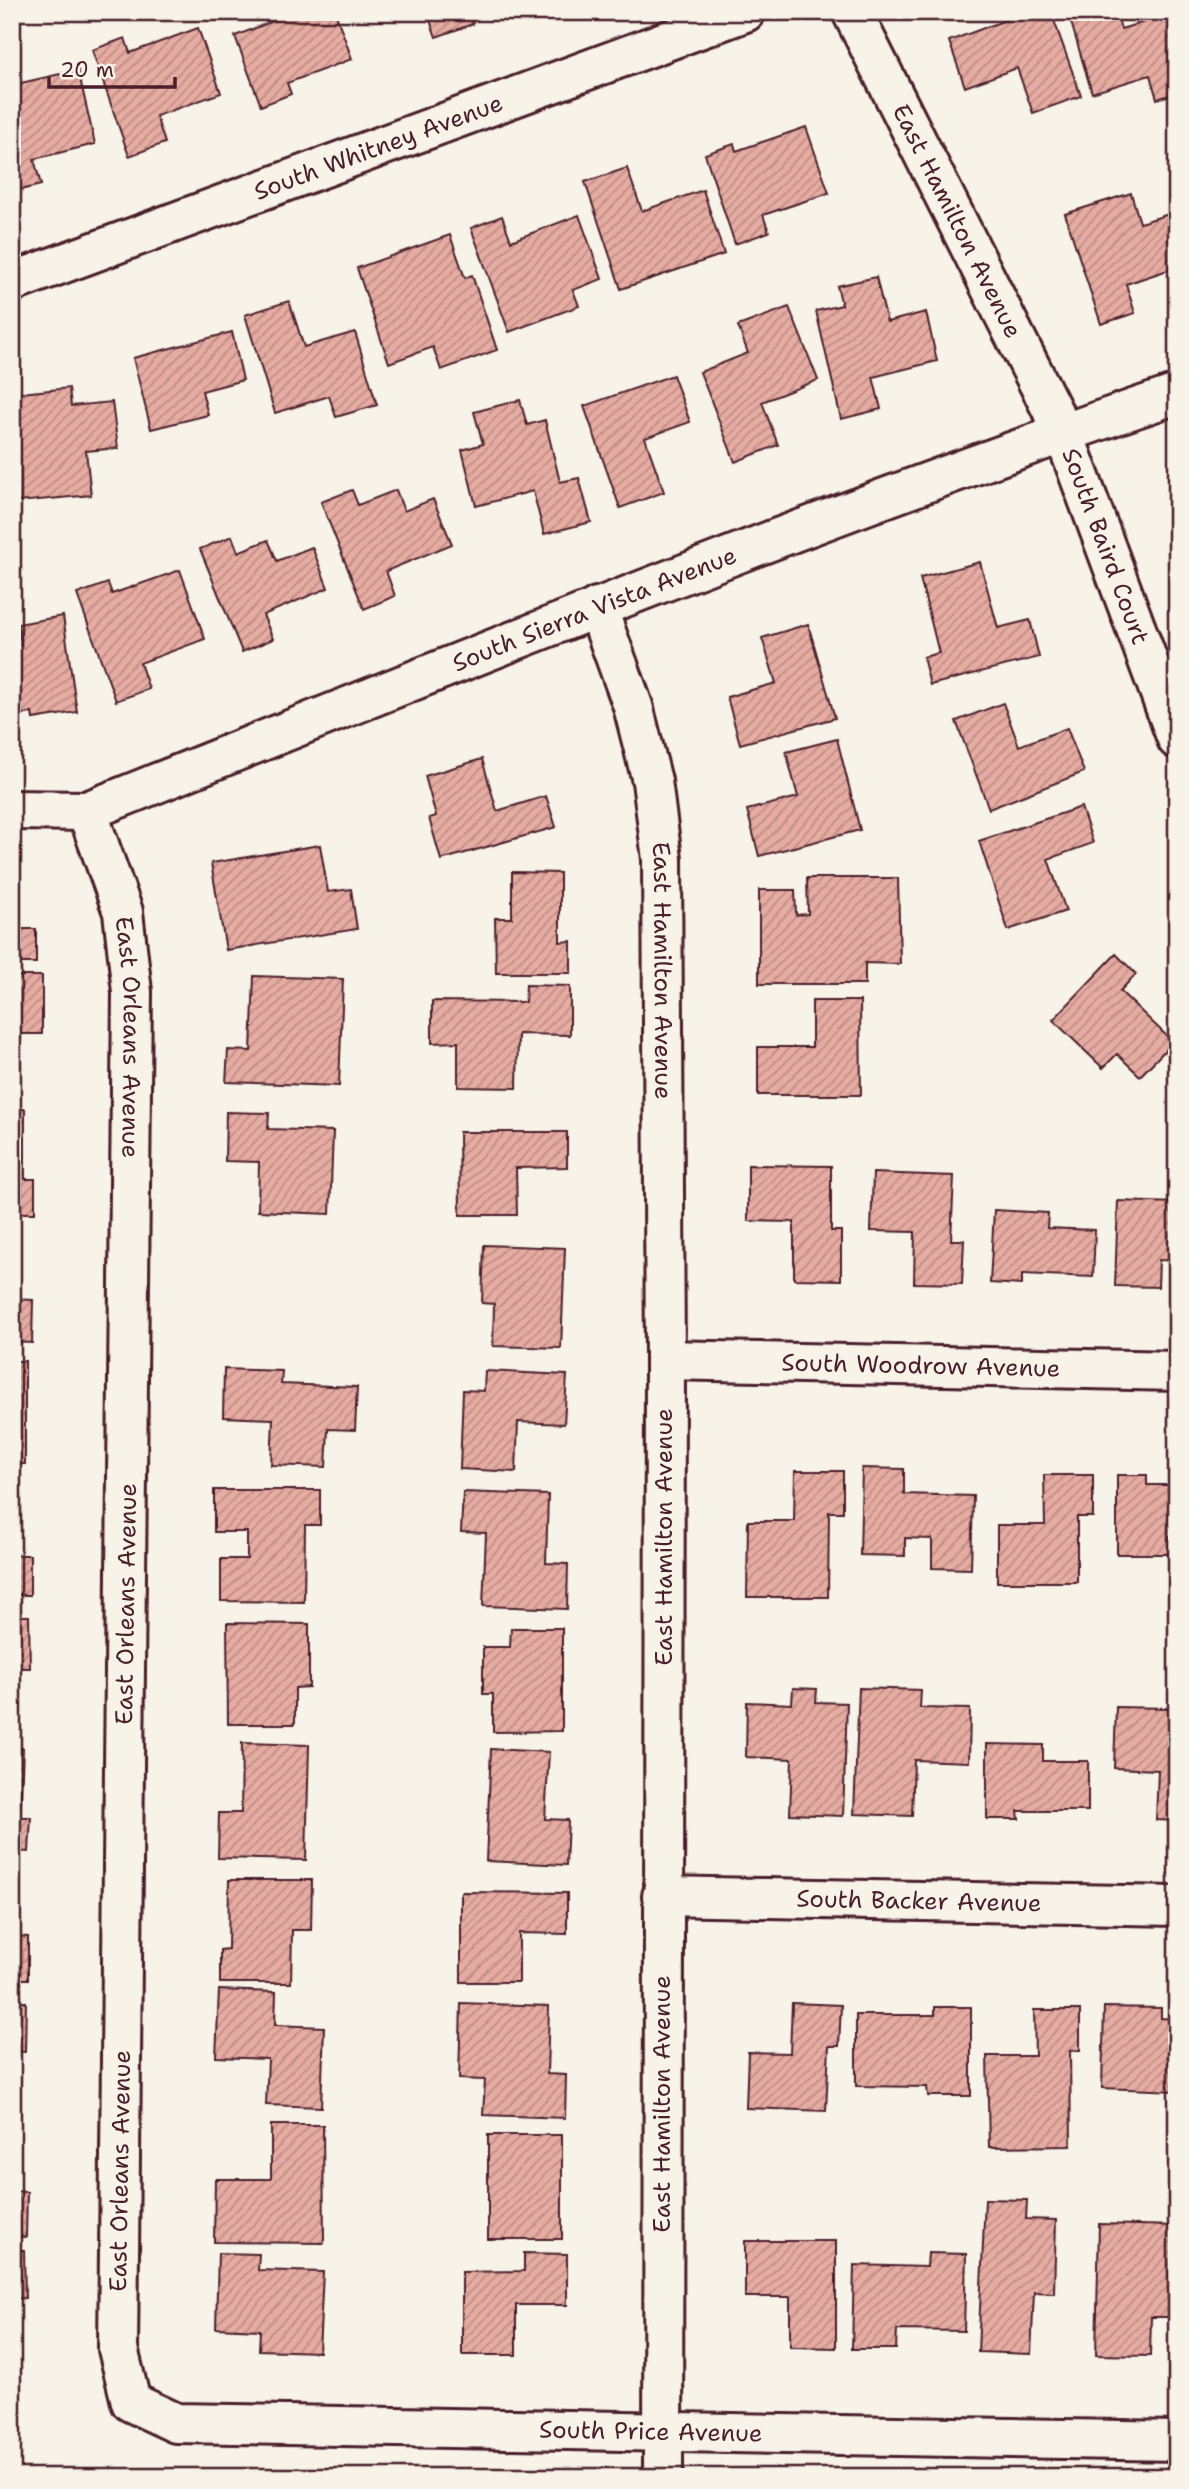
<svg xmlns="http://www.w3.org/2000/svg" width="1189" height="2489" viewBox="0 0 1189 2489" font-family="'Shantell Sans',sans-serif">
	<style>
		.building { fill: url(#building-hatch); stroke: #4a1f2b; stroke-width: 2 }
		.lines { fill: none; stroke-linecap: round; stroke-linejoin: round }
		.street-casing { stroke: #4a1f2b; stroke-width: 44 }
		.street { stroke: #f7f3e8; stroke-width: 38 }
		.labels { text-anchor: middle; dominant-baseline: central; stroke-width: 7; stroke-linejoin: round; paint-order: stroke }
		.street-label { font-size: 24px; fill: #4a1f2b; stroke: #f7f3e8 }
	</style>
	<defs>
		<pattern id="building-hatch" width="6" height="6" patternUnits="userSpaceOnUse" patternTransform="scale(1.75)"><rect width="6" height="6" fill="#e6aca2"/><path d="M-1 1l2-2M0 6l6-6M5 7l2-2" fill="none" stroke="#bc8b84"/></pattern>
	</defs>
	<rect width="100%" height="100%" fill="#f7f3e8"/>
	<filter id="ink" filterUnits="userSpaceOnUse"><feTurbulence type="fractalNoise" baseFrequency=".0143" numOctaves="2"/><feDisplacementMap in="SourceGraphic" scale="14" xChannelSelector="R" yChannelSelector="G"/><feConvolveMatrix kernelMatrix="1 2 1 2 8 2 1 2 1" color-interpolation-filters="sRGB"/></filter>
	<g filter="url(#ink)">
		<path class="building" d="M296 12H335L352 59 287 83 291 94 261 106 235 36Z
			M427 12H469L473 24 436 37Z
			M1027 12H1051L1081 96 1033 113 1017 68 965 87 949 41Z
			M1068 12H1116L1121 29 1170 14 1177 37V93L1157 99 1150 75 1092 93Z
			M198 28 221 93 156 116 165 143 129 156 92 50 125 38 130 53Z
			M78 70 95 144 34 159 41 185 12 192V105L15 104 12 85Z
			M806 127 829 193 763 215 769 232 735 244 705 154 734 144 736 151Z
			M627 168 642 211 703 190 724 254 621 289 585 182Z
			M1131 193 1140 223 1169 214 1177 238V267L1126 284 1135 313 1101 324 1065 214Z
			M579 215 602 279 573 290 579 306 509 332 471 228 502 216 511 241Z
			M450 235 465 278 472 275 497 350 441 370 433 347 389 363 357 268Z
			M876 277 887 322 926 312 937 361 873 377 881 409 841 419 816 311 842 305 837 286Z
			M289 301 304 347 355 332 377 405 336 417 329 396 275 413 245 315Z
			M789 307 818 380 762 402 778 445 735 462 700 372 748 353 738 326Z
			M232 332 243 380 202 391 208 415 151 429 133 358Z
			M673 375 690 422 645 438 664 492 620 508 584 406Z
			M69 388 71 406 112 402 118 448 86 451 91 495 18 502 12 452V394Z
			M520 400 527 425 545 420 560 482 579 478 591 522 544 534 533 491 476 506 462 450 483 444 474 412Z
			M352 490 358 505 396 490 404 511 433 499 452 544 386 571 395 596 364 609 321 502Z
			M232 536 238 552 268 540 277 561 312 547 328 588 263 615 273 639 242 652 200 549Z
			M980 562 998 628 1030 620 1039 657 930 685 923 657 939 653 920 578Z
			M180 570 205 639 140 663 149 689 116 701 77 594 108 583 112 594Z
			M63 616 77 712 33 719 32 713 12 716V645L21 644 18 624Z
			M808 624 835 718 740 744 727 697 776 683 762 638Z
			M1003 703 1019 746 1067 728 1084 772 989 809 956 721Z
			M837 739 860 830 759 856 747 810 798 797 786 752Z
			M482 759 497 811 546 796 556 827 441 860 429 818 436 816 425 776Z
			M1081 807 1093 843 1048 859 1066 911 1008 930 979 841Z
			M320 845 328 892 351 889 357 929 226 950 211 863Z
			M512 872 560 873V942L571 941V973H496L495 918H512Z
			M807 878H898L900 964 865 963V984H759V890H795L796 915 808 914Z
			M12 929H36V963H12Z
			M1116 954 1136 974 1120 991 1173 1042 1140 1076 1117 1054 1103 1068 1053 1020Z
			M12 976H42V1034H12Z
			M254 976 343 979 339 1086 226 1082 228 1050 251 1051Z
			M526 985 570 986V1035L518 1034 517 1088 458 1087V1042L432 1043V1001L525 1002Z
			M812 1001H860L861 1095H758V1047H812Z
			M12 1109H25V1179H35V1213H12Z
			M226 1112 269 1113 268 1129 333 1131 330 1214 258 1211 259 1162 225 1161Z
			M459 1132H567V1167L516 1168 517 1215H460Z
			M748 1165 831 1166V1231H841V1280L794 1279V1222L748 1221Z
			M873 1173 954 1176 951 1240H964L962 1284 914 1283 915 1232 871 1231Z
			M1118 1201 1177 1203V1261L1159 1260 1158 1287 1115 1286Z
			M994 1210 1048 1213 1047 1228 1095 1230 1093 1277 1022 1274V1285L990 1283Z
			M484 1245 565 1248 561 1348 493 1346 494 1304 482 1303Z
			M12 1299 33 1300 32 1343 12 1342Z
			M12 1361H25V1464H12Z
			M224 1369 282 1371 281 1384 357 1387 355 1430 328 1429 326 1467 271 1465 273 1419 223 1417Z
			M485 1371 567 1375 564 1424 518 1422 516 1472 460 1469 463 1390 484 1391Z
			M862 1468 904 1469V1494L973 1496 971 1569 932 1568V1539L905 1538V1556L860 1555Z
			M795 1471H843V1512H829L828 1597H747L748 1521H794Z
			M1044 1475H1093V1517H1077V1582H997V1525H1045Z
			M1117 1475H1147V1485H1177V1536H1170V1554H1117Z
			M214 1490H320V1525H305L304 1602 221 1601V1559H247V1532H214Z
			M463 1492 548 1495 546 1563 568 1564 567 1609 483 1606 486 1533 461 1532Z
			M12 1555H30V1595H12Z
			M12 1616H29L30 1668H12Z
			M227 1623 309 1624V1687L295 1688V1724H228Z
			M511 1628H562V1731L493 1732V1694H483V1647H510Z
			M793 1688 817 1689 816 1702 847 1703 843 1816 790 1814 792 1759 746 1757 747 1702 792 1704Z
			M859 1688 921 1690 920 1708 970 1709 969 1762 914 1760 912 1816 854 1814Z
			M1116 1707 1169 1708V1711H1177V1821L1156 1820 1158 1770 1114 1768Z
			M242 1743 309 1745 306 1860 218 1858 219 1813H241Z
			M987 1744 1043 1745V1761H1088V1811H1018L1019 1819H987Z
			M12 1748H23L20 1817H31L29 1852 12 1851Z
			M491 1749 549 1752 545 1819 568 1820 566 1865 486 1861Z
			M229 1880H312L311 1930H292L291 1983H220V1950L228 1949Z
			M461 1892 567 1893V1934L519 1933V1982H461Z
			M12 1936 28 1937V1979H12Z
			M219 1990 276 1992 275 2025 324 2027 321 2107 266 2105 268 2059 216 2057Z
			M12 2002H26L25 2052 12 2051Z
			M461 2003 549 2006 547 2074 566 2075 565 2118 483 2115 485 2080 459 2079Z
			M792 2003 841 2005 839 2046H829L826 2111 746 2108 748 2052 790 2053Z
			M935 2007H971V2096H928L927 2087 856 2086V2015H935Z
			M1104 2007 1161 2008V2018L1177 2019V2091L1102 2088Z
			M1034 2010H1080V2050L1070 2051 1071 2146 989 2147 987 2056H1035Z
			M271 2125H323L324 2243 214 2242 215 2179H271Z
			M488 2135H562V2239H488Z
			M12 2191 27 2192 26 2237 12 2236Z
			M985 2199 1027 2200 1026 2219 1056 2220 1054 2293 1034 2292 1031 2354 978 2352Z
			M1099 2224 1177 2226V2317H1151L1150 2356 1096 2355Z
			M745 2241H836V2348L790 2347V2297H745Z
			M12 2250H24L25 2298 12 2299Z
			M218 2253 259 2254 258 2270 323 2272 319 2352 259 2350 260 2330 216 2328Z
			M524 2253 567 2254V2305H516V2355H462V2272L524 2271Z
			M928 2253 966 2254 964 2331 897 2330 896 2349H852L854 2265 927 2267Z"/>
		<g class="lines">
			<g class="street-casing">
				<g id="street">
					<path id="s1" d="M852 12 1063 432 1177 739"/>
					<path id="s2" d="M12 280H18L745 12"/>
					<path id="s3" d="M597 607 633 706 652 781 662 859 665 1360 663 2477"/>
					<path id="s4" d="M12 810 87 811C448 667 808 519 1177 394"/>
					<path id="s5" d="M87 811 123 912 132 992 118 2349 131 2402 176 2423 1177 2441"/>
					<path id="s6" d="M665 1360 1177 1371"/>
					<path id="s7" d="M662 1896 1177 1906"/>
				</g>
			</g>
			<use href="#street" class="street"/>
		</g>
	</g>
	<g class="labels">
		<g class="street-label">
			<text stroke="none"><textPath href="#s2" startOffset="390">South Whitney Avenue</textPath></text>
			<text stroke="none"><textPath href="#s1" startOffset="234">East Hamilton Avenue</textPath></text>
			<text stroke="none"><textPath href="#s1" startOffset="592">South Baird Court</textPath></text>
			<text stroke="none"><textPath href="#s4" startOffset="621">South Sierra Vista Avenue</textPath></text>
			<text stroke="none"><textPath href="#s3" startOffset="373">East Hamilton Avenue</textPath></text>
			<text stroke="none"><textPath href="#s5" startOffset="233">East Orleans Avenue</textPath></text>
			<text stroke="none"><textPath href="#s6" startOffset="256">South Woodrow Avenue</textPath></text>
			<text transform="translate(664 1537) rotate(-90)">East Hamilton Avenue</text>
			<text transform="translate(126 1604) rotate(-89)">East Orleans Avenue</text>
			<text stroke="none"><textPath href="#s7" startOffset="257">South Backer Avenue</textPath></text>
			<text transform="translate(662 2104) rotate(-90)">East Hamilton Avenue</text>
			<text transform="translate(120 2171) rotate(-89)">East Orleans Avenue</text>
			<text stroke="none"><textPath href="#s5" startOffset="2124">South Price Avenue</textPath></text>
		</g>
	</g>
	<rect width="1189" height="2489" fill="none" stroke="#f7f3e8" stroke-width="42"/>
	<rect x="21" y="21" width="1147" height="2447" fill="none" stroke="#4a1f2b" stroke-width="2.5" filter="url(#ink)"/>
	<path d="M49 77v10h126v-10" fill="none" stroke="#4a1f2b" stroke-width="3.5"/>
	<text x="60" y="77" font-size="21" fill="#4a1f2b" stroke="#f7f3e8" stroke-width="5" paint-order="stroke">20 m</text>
</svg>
